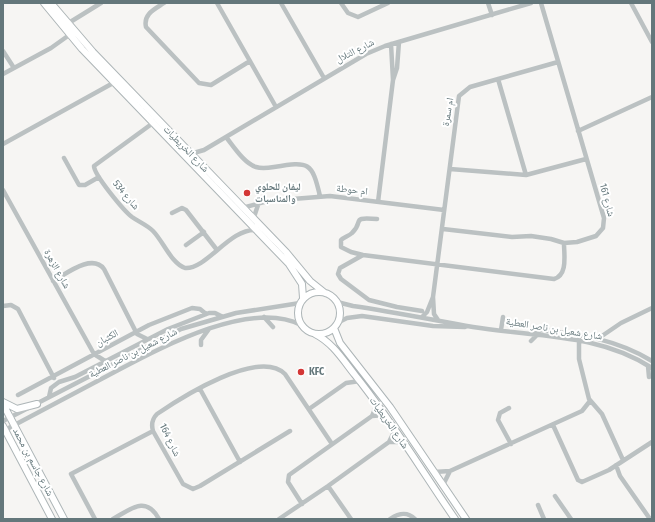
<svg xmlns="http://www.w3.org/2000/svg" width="655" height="522" viewBox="0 0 655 522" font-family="'Fira Sans Condensed','Noto Naskh Arabic',sans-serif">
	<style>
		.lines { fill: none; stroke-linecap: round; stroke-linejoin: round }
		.secondary-casing { stroke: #adb5b7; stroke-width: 8 }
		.street { stroke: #bbc1c2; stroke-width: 4.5 }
		.secondary { stroke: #fff; stroke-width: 6 }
		.poi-dot { fill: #d33635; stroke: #fff; stroke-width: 1.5 }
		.labels { text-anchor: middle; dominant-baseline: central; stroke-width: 4; stroke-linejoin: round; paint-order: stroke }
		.street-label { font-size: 10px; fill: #64777b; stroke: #fff }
		.poi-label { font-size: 10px; font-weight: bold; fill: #64777b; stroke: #fff; text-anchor: start }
	</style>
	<rect width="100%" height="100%" fill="#f6f5f3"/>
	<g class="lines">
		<g class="secondary-casing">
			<path id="secondary" d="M44 3 82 49 289 264 302 284 303 298
				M51 3 93 52 286 252 310 281 325 293
				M298 313a21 21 0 1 1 42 0a21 21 0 1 1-42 0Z
				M334 328 340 343 390 407 466 519
				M315 334C333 343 343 360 355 375 392 421 422 471 455 519
				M3 402 17 409 37 404
				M3 404 64 519
				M3 426 52 519"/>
		</g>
		<path class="street" d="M164 3C155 9 143 14 146 27L199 83 211 85 250 61
			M217 3 276 107
			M281 3 324 78
			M341 3 348 13 358 17 388 3
			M488 3 492 15
			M631 3 652 42
			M67 24 101 3
			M3 51 14 68
			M3 74 51 48 72 33
			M498 79 526 175
			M393 80 397 68 399 42
			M153 123 94 166C94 175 124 211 132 217 139 222 147 225 153 231 163 241 171 263 185 268 206 270 230 228 256 230
			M578 131 652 97
			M226 137C234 147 244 163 256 167 262 169 268 168 274 167 309 161 312 162 320 196
			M3 144 115 82
			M190 154 204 150 366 54 385 46 531 3
			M64 158 79 185H85L99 177
			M450 169 526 175 586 159
			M3 190 94 354 105 361
			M378 202 393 80 391 44
			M242 208 268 201 330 196 444 210
			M172 213 182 208 186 210 217 250
			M377 219C349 217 365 221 352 233 349 236 344 237 341 240V247L351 252 363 255 554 279C568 275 564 255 564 243
			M253 220 258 205
			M443 229 512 237 531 236 551 239 564 243 577 242 596 236 603 228 604 218 541 3
			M186 245 204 232
			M363 255 340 268 338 274 341 279 369 300 397 307 422 311
			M53 281C66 274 92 253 104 269L137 334 147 339
			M337 302 353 306C394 312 433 320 473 327 535 337 598 333 652 368
			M3 306 11 305 18 309 54 378
			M264 317 273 327
			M422 317 427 312 433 297
			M438 320 434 314 433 297 459 96 470 87 558 62
			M337 323 347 318 362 316 433 326 465 327
			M501 330 503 317
			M533 334 541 330C581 334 618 340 652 361
			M599 338 621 323 652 308
			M579 339V359L589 399 602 414 623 460
			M531 341 538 334
			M201 345V340L209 329
			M648 366 649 377
			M200 389 240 462
			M18 395 149 325 192 308 200 309 206 314
			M49 397 51 388 59 382 75 377 168 329 209 313H215L221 316
			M509 408 500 413 498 420 511 444
			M309 409 346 383 360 381
			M372 416 377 404
			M3 421 181 329 236 313 300 303
			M553 425 578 480 582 482 609 470 652 442
			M5 430C39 412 73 394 107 376 155 351 248 298 301 325
			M290 431 200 486 193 489 183 484 153 431C151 424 152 419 157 414 182 397 259 348 285 374L332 444
			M389 442H403
			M616 465 620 476 650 519
			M434 472 450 471 582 411 590 401
			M443 485 450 471
			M328 486 351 519
			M555 496 571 519
			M302 504 288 482 289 475 372 416 385 415
			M538 505 544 519
			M95 519 71 474 153 431
			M113 519C131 509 146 495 159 519
			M279 519 328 486 389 442 395 430
			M390 519C399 513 407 511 415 519"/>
		<use href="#secondary" class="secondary"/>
	</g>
	<g class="poi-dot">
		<circle cx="247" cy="193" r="4"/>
		<circle cx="301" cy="372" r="4"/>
	</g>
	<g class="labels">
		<g class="street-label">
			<text transform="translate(355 51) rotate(-27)">شارع التلال</text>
			<text transform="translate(448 112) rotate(-80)">ام سمرة</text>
			<text transform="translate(186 149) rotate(46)">شارع الخريطيات</text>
			<text transform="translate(352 190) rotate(6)">ام حوطة</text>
			<text transform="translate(126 195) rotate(50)">شارع 534</text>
			<text transform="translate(607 200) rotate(75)">شارع 161</text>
			<text transform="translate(57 269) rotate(61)">شارع الزهرة</text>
			<text transform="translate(554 329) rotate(9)">شارع شعيل بن ناصر العطية</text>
			<text transform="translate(107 338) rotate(-29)">الكثبان</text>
			<text transform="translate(133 353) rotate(-27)">شارع شعيل بن ناصر العطية</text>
			<text transform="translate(389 423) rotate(55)">شارع الخريطيات</text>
			<text transform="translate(170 440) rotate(64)">شارع 164</text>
			<text transform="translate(33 462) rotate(62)">شارع جاسم بن محمد</text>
		</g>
		<g class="poi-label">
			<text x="255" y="187">ليفان للحلوي<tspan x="255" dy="12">والمناسبات</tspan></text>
			<text x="309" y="372">KFC</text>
		</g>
	</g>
	<rect width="655" height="522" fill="none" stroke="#64777b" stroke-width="8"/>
</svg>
